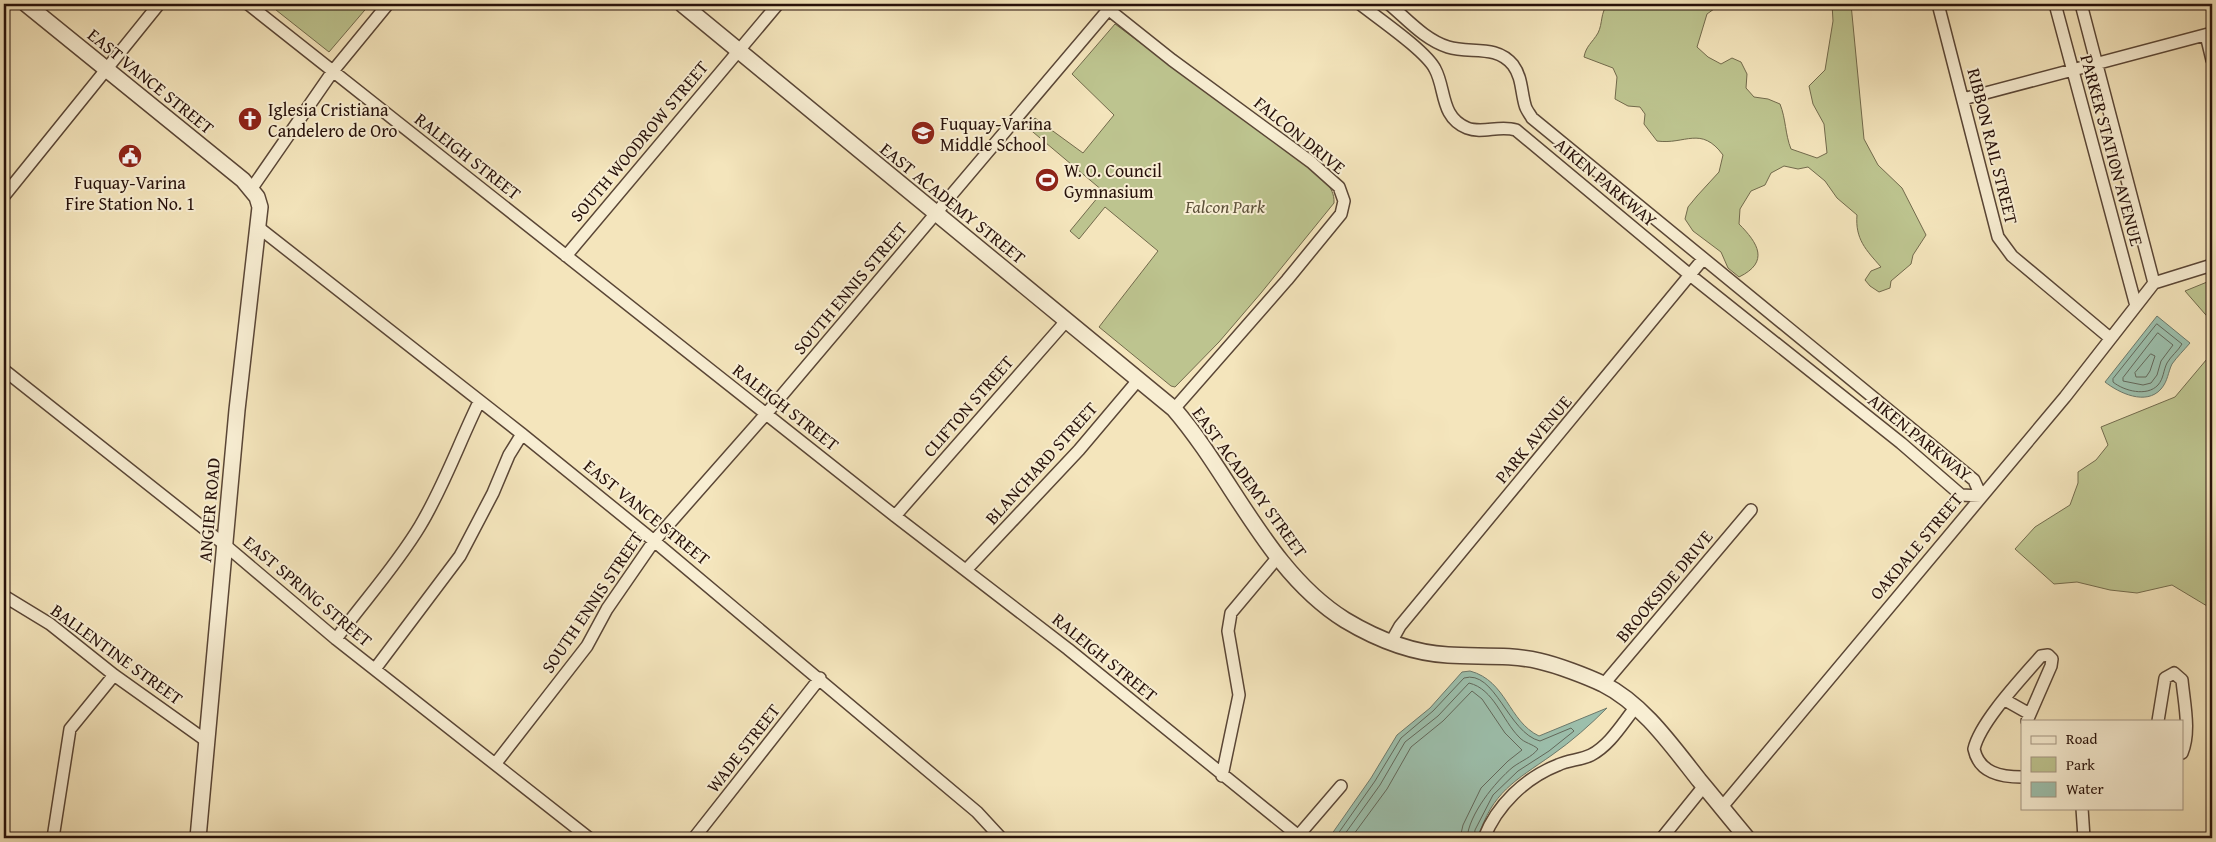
<svg xmlns="http://www.w3.org/2000/svg" width="2216" height="842" viewBox="0 0 2216 842" font-family="'Gentium Book Plus',serif">
	<style>
		.green { fill: #bdc48f; stroke: #726a4c }
		.water { fill: #9cbfac; stroke: #6d796b }
		.lines { fill: none; stroke-linecap: round; stroke-linejoin: round }
		.shore { stroke: #62685b; stroke-width: 1 }
		.minor-casing { stroke: #5a4636; stroke-width: 14 }
		.tertiary-casing { stroke: #5a4636; stroke-width: 18 }
		.minor { stroke: #f8eed3; stroke-width: 11 }
		.tertiary { stroke: #f8eed3; stroke-width: 15 }
		.labels { text-anchor: middle; dominant-baseline: central; stroke-width: 4; stroke-linejoin: round; paint-order: stroke }
		.street-label { font-size: 18px; fill: #27110a; stroke: #f8eed3 }
		.poi-label { font-size: 18px; fill: #27110a; stroke: #f8eed3; text-anchor: start }
		.park-label { font-size: 18px; font-style: italic; fill: #5c5039; stroke: #f8eed3 }
	</style>
	<rect width="100%" height="100%" fill="#f4e5bc"/>
	<filter id="stains"><feTurbulence type="fractalNoise" baseFrequency=".004" numOctaves="4"/><feColorMatrix values="0 0 0 0 .2 0 0 0 0 .09 0 0 0 0 .02 0 0 0 .5 -.17"/></filter>
	<radialGradient id="worn" r=".72"><stop offset=".6" stop-color="#630" stop-opacity="0"/><stop offset="1" stop-color="#630" stop-opacity=".3"/></radialGradient>
	<path class="green" d="M281 4H370L329 52 276 10Z
		M1608 4H1721L1707 14 1697 47 1708 57 1721 64 1732 58 1741 62 1747 74 1746 88 1754 97 1768 99 1780 104C1786 119 1785 134 1791 149L1817 158 1827 153 1824 124 1813 104 1809 86 1825 70 1833 21 1832 4H1851L1864 139 1878 165 1902 188 1926 235 1913 255 1911 264 1891 281 1890 288 1879 292 1870 286 1865 280 1871 271 1881 267C1866 250 1855 239 1857 215L1837 198 1825 181 1808 167 1798 169 1784 166 1771 173 1765 185 1751 191 1740 209 1739 224C1758 243 1770 262 1739 277L1728 268 1721 252 1693 231 1685 219 1688 207 1697 196 1719 172 1723 155C1701 125 1685 145 1657 141L1644 124 1645 114 1640 107 1628 106 1615 99 1617 77 1613 68 1584 57C1586 46 1592 43 1598 33 1603 23 1600 13 1608 4Z
		M1115 24 1305 165C1319 177 1335 185 1334 203L1261 293 1219 342 1175 387 1171 386 1099 327 1158 251 1105 207 1079 239 1070 231 1103 191 1027 127 1035 118 1083 153 1114 115 1072 74Z
		M2212 280V322L2185 291Z
		M2212 353V609L2172 585 2137 593 2110 590 2077 582 2054 584 2015 549 2035 527 2070 505 2078 483V472L2096 460 2108 445 2101 427 2175 397Z"/>
	<path class="water" d="M2157 316 2190 343C2184 350 2177 357 2172 364 2168 372 2168 381 2161 389 2146 406 2119 393 2105 382Z
		M1470 671C1507 681 1508 721 1539 736L1607 708C1590 725 1572 741 1552 755 1515 781 1492 792 1478 838H1329L1371 778 1397 735 1430 708 1462 672Z"/>
	<g class="lines">
		<path class="shore" d="M2157 324 2182 344C2178 351 2171 356 2167 363 2163 371 2164 378 2158 385 2147 397 2124 391 2113 382V379Z
			M2158 333 2173 345 2161 361 2157 375 2151 383 2143 385 2123 381V378Z
			M2151 354 2155 356 2150 371 2146 377H2136L2135 373Z
			M1335 838 1375 781 1401 738 1433 711 1464 678C1495 669 1508 733 1540 741L1571 728 1574 731 1549 751 1518 771 1493 795 1475 830 1474 838
			M1342 838 1380 785 1405 742 1438 716 1469 683C1494 689 1502 720 1519 737 1524 743 1533 744 1538 749 1532 757 1521 761 1513 767 1495 782 1469 814 1467 838
			M1351 838 1387 789 1411 747 1443 721 1472 691 1482 699 1505 733 1522 750 1508 761 1481 788 1463 825 1460 838"/>
		<g class="minor-casing">
			<path id="minor" d="M248 4 895 516 1068 649 1301 838
				M1360 4C1379 19 1426 51 1435 69 1446 89 1440 117 1467 128 1482 134 1499 125 1516 130L1690 275 1901 443 1961 495 1981 496 1974 480 1532 118C1530 114 1526 110 1525 105 1521 91 1522 77 1513 65 1496 44 1470 54 1448 47 1425 40 1407 19 1389 4
				M1938 4 1998 237 2012 256 2110 338
				M2055 4 2136 306
				M2081 4 2154 283
				M1108 9 1172 60 1311 162 1339 187 1344 201 1341 214 1287 280 1174 409
				M2206 35 2212 60
				M1963 99 2212 33
				M252 188 333 71 388 4
				M4 196 159 4
				M258 227 522 434 654 541 977 812 1001 838
				M566 256 778 4
				M2154 283 2212 265
				M4 370 225 545 336 639 589 838
				M895 516 1067 320
				M967 569 1079 450 1139 379
				M4 596 50 624 114 675 208 742
				M336 639C364 601 396 566 420 526 444 486 459 443 479 402
				M1391 642 1400 626 1703 259
				M375 669 460 556 493 493 509 455 522 434
				M1603 685 1751 510
				M2005 700 2028 713
				M2158 721 2165 678 2174 673 2182 680C2184 702 2191 732 2182 753
				M496 763 587 646 607 609 654 541 766 414 1113 4
				M1222 776 1239 695 1228 631 1231 613 1278 557
				M2022 777C2001 777 1979 773 1974 749 1980 722 2022 678 2041 656L2048 655 2052 659 2051 666 2027 721
				M1722 807 2065 397 2154 283
				M2082 808 2084 838
				M1298 836 1341 786
				M53 838 70 729 114 675
				M694 838 820 678
				M1484 838C1497 805 1525 778 1558 765 1568 760 1581 760 1591 755 1610 745 1622 724 1635 708
				M1662 838 1704 786"/>
		</g>
		<g class="tertiary-casing">
			<path id="tertiary" d="M26 4 243 180 257 197 260 207 237 410 198 838
				M682 4 1174 409C1232 476 1268 572 1345 620 1375 638 1412 653 1448 655 1477 657 1510 654 1539 661 1557 665 1586 676 1603 684 1643 704 1672 746 1699 780 1715 799 1731 819 1747 838"/>
		</g>
		<use href="#minor" class="minor"/>
		<use href="#tertiary" class="tertiary"/>
	</g>
	<defs>
		<g id="church-disc" transform="scale(1.25)"><circle r="9.5" fill="#8f2418" stroke="#f8eed3"/><path d="M-1.2-6h2.4v3.5h3.3v2.4h-3.3V6h-2.4V-.1h-3.3v-2.4h3.3Z" fill="#fff"/></g>
		<g id="school-disc" transform="scale(1.25)"><circle r="9.5" fill="#8f2418" stroke="#f8eed3"/><path d="M0-5L7-2L0 1L-7-2ZM-4 1L0 2.5L4 1V4Q0 6-4 4Z" fill="#fff"/></g>
		<g id="civic-disc" transform="scale(1.25)"><circle r="9.5" fill="#8f2418" stroke="#f8eed3"/><path d="M-.6-6.5H3V-4.5H.6V-3L4-1V1h2V6H-6V1h2V-1L-.6-3ZM-1.2 2.5V6h2.4V2.5Z" fill="#fff"/></g>
		<g id="stadium-disc" transform="scale(1.25)"><circle r="9.5" fill="#8f2418" stroke="#f8eed3"/><path d="M0-5a6.5 5 0 1 0 0 10a6.5 5 0 1 0 0-10ZM-3.5-1.8h7v3.6h-7Z" fill="#fff"/></g>
	</defs>
	<g fill-rule="evenodd">
		<use href="#church-disc" x="250" y="119"/>
		<use href="#school-disc" x="923" y="133"/>
		<use href="#civic-disc" x="130" y="156"/>
		<use href="#stadium-disc" x="1047" y="180"/>
	</g>
	<g class="labels">
		<g class="street-label">
			<text transform="translate(151 81) rotate(39)">EAST VANCE STREET</text>
			<text transform="translate(1300 135) rotate(39)">FALCON DRIVE</text>
			<text transform="translate(639 141) rotate(-50)">SOUTH WOODROW STREET</text>
			<text transform="translate(1993 146) rotate(76)">RIBBON RAIL STREET</text>
			<text transform="translate(2112 150) rotate(75)">PARKER STATION AVENUE</text>
			<text transform="translate(468 156) rotate(38)">RALEIGH STREET</text>
			<text transform="translate(1606 182) rotate(40)">AIKEN PARKWAY</text>
			<text transform="translate(953 203) rotate(39)">EAST ACADEMY STREET</text>
			<text transform="translate(850 288) rotate(-50)">SOUTH ENNIS STREET</text>
			<text transform="translate(968 406) rotate(-49)">CLIFTON STREET</text>
			<text transform="translate(786 407) rotate(38)">RALEIGH STREET</text>
			<text transform="translate(1920 437) rotate(39)">AIKEN PARKWAY</text>
			<text transform="translate(1533 439) rotate(-50)">PARK AVENUE</text>
			<text transform="translate(1041 463) rotate(-48)">BLANCHARD STREET</text>
			<text transform="translate(1250 482) rotate(54)">EAST ACADEMY STREET</text>
			<text transform="translate(209 510) rotate(-85)">ANGIER ROAD</text>
			<text transform="translate(647 512) rotate(39)">EAST VANCE STREET</text>
			<text transform="translate(1916 546) rotate(-50)">OAKDALE STREET</text>
			<text transform="translate(1664 586) rotate(-50)">BROOKSIDE DRIVE</text>
			<text transform="translate(308 591) rotate(40)">EAST SPRING STREET</text>
			<text transform="translate(592 602) rotate(-56)">SOUTH ENNIS STREET</text>
			<text transform="translate(117 654) rotate(36)">BALLENTINE STREET</text>
			<text transform="translate(1105 657) rotate(39)">RALEIGH STREET</text>
			<text transform="translate(743 748) rotate(-52)">WADE STREET</text>
		</g>
		<g class="poi-label">
			<text x="268" y="109">Iglesia Cristiana<tspan x="268" dy="21">Candelero de Oro</tspan></text>
			<text x="940" y="123">Fuquay-Varina<tspan x="940" dy="21">Middle School</tspan></text>
			<text x="1064" y="170">W. O. Council<tspan x="1064" dy="21">Gymnasium</tspan></text>
			<text x="130" y="182" text-anchor="middle">Fuquay-Varina<tspan x="130" dy="21">Fire Station No. 1</tspan></text>
		</g>
		<g class="park-label">
			<text x="1225" y="206">Falcon Park</text>
		</g>
	</g>
	<rect width="2216" height="842" fill="none" stroke="#f4e5bc" stroke-width="20"/>
	<rect x="5" y="5" width="2206" height="832" fill="none" stroke="#27110a" stroke-width="2.5"/>
	<rect x="10" y="10" width="2196" height="822" fill="none" stroke="#27110a"/>
	<rect x="2021" y="720" width="162" height="90" fill="#f8eed3" stroke="#a49683"/>
	<rect x="2031" y="736" width="25" height="8" fill="#f8eed3" stroke="#a49683"/>
	<text x="2066" y="744" font-size="15" fill="#27110a">Road</text>
	<rect x="2031" y="757" width="25" height="15" fill="#bdc48f" stroke="#a49683"/>
	<text x="2066" y="770" font-size="15" fill="#27110a">Park</text>
	<rect x="2031" y="782" width="25" height="15" fill="#9cbfac" stroke="#a49683"/>
	<text x="2066" y="794" font-size="15" fill="#27110a">Water</text>
	<rect width="100%" height="100%" filter="url(#stains)"/>
	<rect width="100%" height="100%" fill="url(#worn)"/>
</svg>
